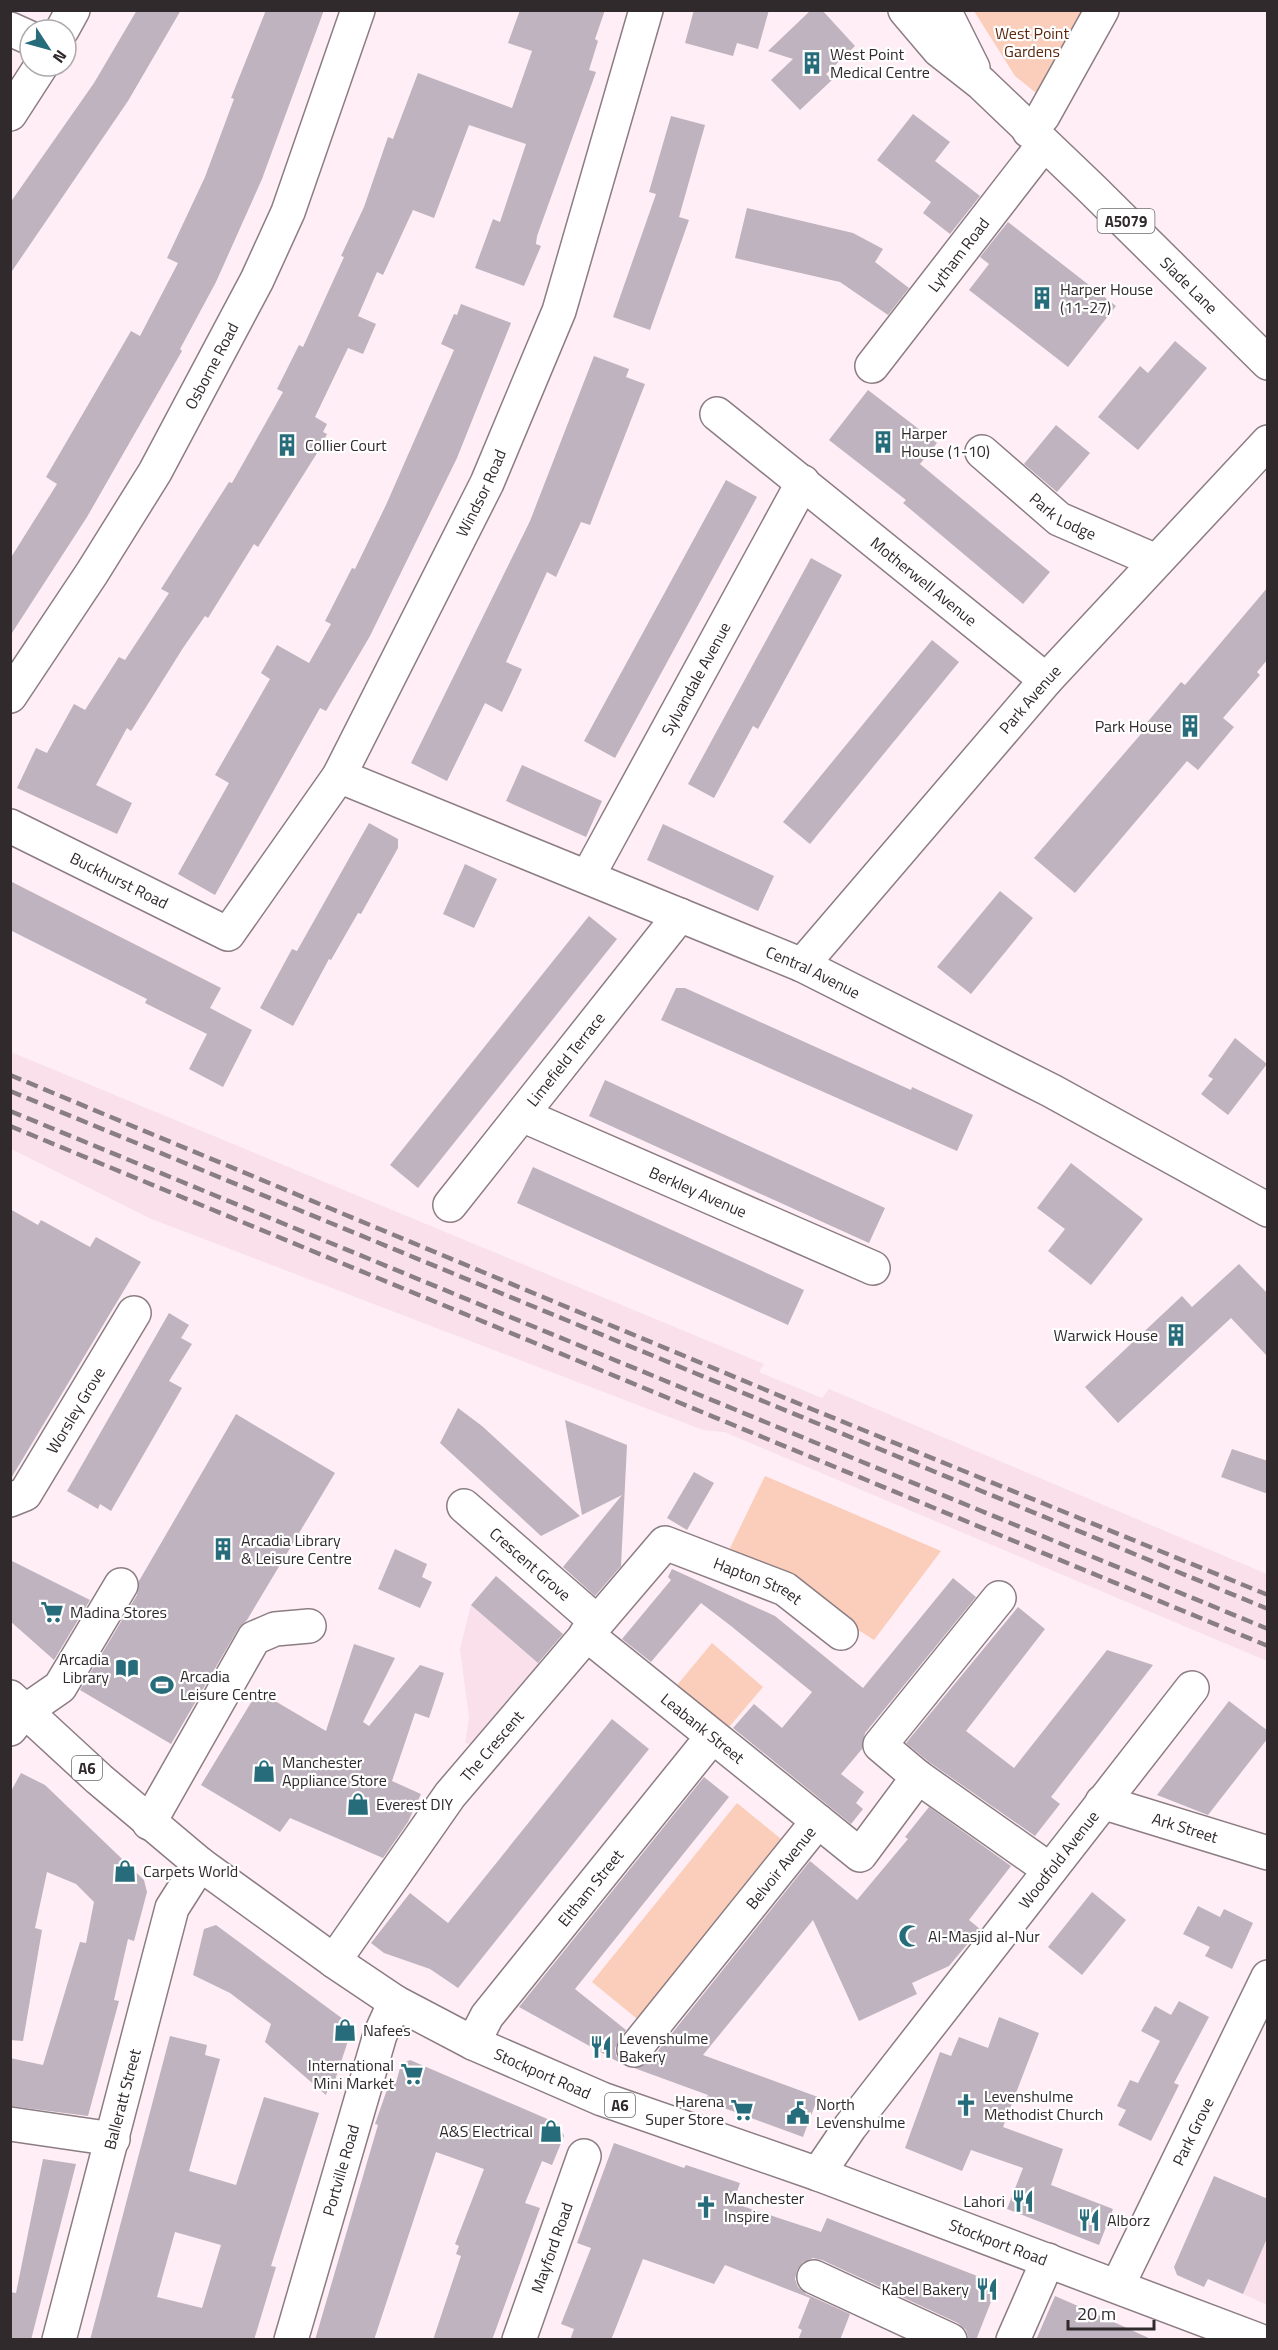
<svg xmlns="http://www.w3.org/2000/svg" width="1278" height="2350" viewBox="0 0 1278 2350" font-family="'Titillium Web',sans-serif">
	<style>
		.built { fill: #f9e0ea }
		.green { fill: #faceba }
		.building { fill: #beb3be; fill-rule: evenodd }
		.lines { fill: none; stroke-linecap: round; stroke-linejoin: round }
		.minor-casing { stroke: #8c7d83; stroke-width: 36 }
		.major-casing { stroke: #8c7d83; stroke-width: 36 }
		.highway-casing { stroke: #8c7d83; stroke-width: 36 }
		.minor { stroke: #fff; stroke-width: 33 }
		.major { stroke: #fff; stroke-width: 33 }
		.highway { stroke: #fff; stroke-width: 33 }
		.rail { stroke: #897f83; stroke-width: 4.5; stroke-dasharray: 12 6; stroke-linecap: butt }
		.labels { text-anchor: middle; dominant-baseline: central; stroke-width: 4.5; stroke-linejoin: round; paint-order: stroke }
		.shield { fill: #fff; stroke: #6e6a6c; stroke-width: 1.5 }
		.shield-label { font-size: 15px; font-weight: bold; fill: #302a2d }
		.park-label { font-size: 16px; fill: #5b280e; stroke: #fff }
		.poi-label { font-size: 16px; fill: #302a2d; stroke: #fff; text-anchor: start }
		.street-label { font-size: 16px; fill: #302a2d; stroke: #fff }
	</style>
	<rect width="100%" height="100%" fill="#ffeef5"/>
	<path class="built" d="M11 1052 764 1364 759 1372 822 1398 829 1389 1267 1574V1661L724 1432 703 1430 149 1218 11 1149Z
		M471 1605 542 1666 477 1745 465 1743 469 1718 460 1649Z
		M1267 2236V2305L1243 2294Z"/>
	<path class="green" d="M974 11H1087L1041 97 1015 76Z
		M765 1476 941 1551 874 1640 730 1548Z
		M712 1643 763 1687 724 1733 673 1690Z
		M737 1803 786 1843 641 2022 592 1982Z"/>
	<path class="building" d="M137 10H181L128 101 10 274V203L94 83Z
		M266 10H324L262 179 216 282 180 349 182 351 87 517 10 636V559L57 484 46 477 131 331 140 336 178 263 167 258 205 177 234 99 231 98Z
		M520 10H605L595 39 598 41 589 70 596 72 537 236 536 244 541 246 524 286 475 268 493 219 500 222 526 144 469 125 434 218 413 210 383 275 377 272 358 316 376 324 363 354 348 348 315 417 327 424 323 432 327 434 319 450 258 547 254 544 208 618 205 616 183 648 131 731 127 728 96 785 132 803 117 834 17 788 36 748 47 753 74 704 85 710 119 657 125 660 169 593 161 589 229 482 232 483 283 392 277 389 299 345 303 347 344 257 341 256 364 207 388 137 393 139 418 73 512 108 532 51 508 43Z
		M694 10H769L758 49 737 43 733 56 685 43Z
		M811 10H822L855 46 826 74 832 80 800 110 771 80 793 59 768 51Z
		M913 114 950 142 935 161 980 196 950 234 923 213 931 202 877 160Z
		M671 116 705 125 679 217 689 220 650 330 613 317 656 194 649 192Z
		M747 208 853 233 883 249 875 262 909 288 888 315 840 282 735 258Z
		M1008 222 1116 306 1068 367 969 290 989 264 980 257Z
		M461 304 511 323 457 458 370 636 326 711 320 708 215 895 178 874 229 783 215 775 270 679 261 673 277 645 309 663 331 624 325 621 352 568 355 569 386 505 454 350 441 344 454 314 457 315Z
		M1175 341 1207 368 1138 450 1098 417 1140 366 1148 373Z
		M594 356 629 369 626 377 645 384 590 525 581 522 556 577 547 572 506 662 522 669 512 691 502 712 485 703 447 781 411 763 530 521Z
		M868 390 937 443 920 464 1050 572 1023 604 903 503 906 500 829 440Z
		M1056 425 1090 453 1057 492 1024 464Z
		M726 480 757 497 615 758 584 741Z
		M811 558 842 575 758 729 753 726 714 798 688 784Z
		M1268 587V659L1257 672 1260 675 1223 718 1234 727 1198 770 1187 761 1075 893 1034 858 1147 727 1145 725 1181 682 1185 685Z
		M932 640 959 662 810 844 783 822Z
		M522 765 602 801 586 837 506 801Z
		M369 823 398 839V848L361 914 358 913 331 960 329 959 293 1026 260 1008 292 949 297 951Z
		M663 824 774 876 758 911 647 860Z
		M465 864 497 879 474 928 443 914Z
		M10 881 221 988 210 1008 252 1030 223 1087 189 1069 207 1034 145 1003 147 999 10 930Z
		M1000 891 1033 918 971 994 937 967Z
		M589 916 617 939 418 1188 390 1165Z
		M676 988H685L911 1090 912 1087 973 1115 957 1151 661 1020Z
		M1235 1038 1267 1064 1228 1115 1201 1094 1213 1079 1208 1076Z
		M605 1080 885 1208 869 1243 589 1116Z
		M1071 1163 1143 1219 1091 1285 1048 1251 1065 1229 1037 1208Z
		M533 1167 804 1290 788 1325 517 1203Z
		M10 1209 38 1225 41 1220 90 1247 96 1237 141 1262 10 1480Z
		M1239 1264 1268 1294V1357L1231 1318 1118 1423 1085 1387 1182 1296 1192 1307Z
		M169 1313 189 1325 181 1338 192 1344 169 1381 182 1388 111 1511 100 1504 98 1509 67 1491Z
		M458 1408 482 1426 580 1516 541 1536 440 1443Z
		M236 1414 335 1473 247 1620 238 1629 171 1744 80 1690 137 1595 139 1581Z
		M565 1420 627 1445 621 1566 595 1596 563 1567 622 1495 582 1515Z
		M1232 1449 1268 1461V1494L1221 1477Z
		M694 1472 714 1483 687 1530 667 1518Z
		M395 1549 427 1564 422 1577 432 1582 420 1608 378 1589Z
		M10 1560 90 1600 54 1660 10 1621Z
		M672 1569 775 1616 863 1688 953 1578 976 1597 865 1733 862 1749 841 1774 864 1792 856 1803 863 1809 851 1824 733 1728 754 1704 782 1728 812 1692 731 1626 701 1603 651 1662 622 1639 671 1580 668 1577Z
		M496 1576 563 1634 538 1663 471 1605Z
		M1018 1607 1045 1629 966 1731 1014 1768 1107 1650 1153 1665 1051 1797 1060 1804 1035 1836 929 1762 906 1743Z
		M354 1644 395 1658 363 1722 369 1726 420 1665 444 1673 429 1718 415 1713 392 1781 421 1794 408 1822 383 1858 290 1818 280 1832 201 1785 258 1691 326 1731Z
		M1229 1701 1268 1731V1738L1208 1815 1157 1795Z
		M612 1719 649 1749 458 1988 430 1969 384 1953 371 1943 410 1893 448 1923Z
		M21 1773 45 1785 144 1880 147 1892 134 1941 128 1939 114 2000 119 2001 88 2116 10 2106V2058L43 2065 80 1942 86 1943 94 1902 76 1884 47 1872 35 1928 42 1930 23 2041 10 2040V1793Z
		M704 1777 729 1797 575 1989 626 2030 615 2048 616 2056 622 2064 519 2007Z
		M929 1807 1011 1866 969 1920 980 1929 949 1966 912 1983 917 1994 859 2021 813 1920 703 2055 818 2097 803 2137 705 2101 708 2095 634 2068 649 2062 810 1861 857 1900 908 1839 905 1837Z
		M1092 1892 1126 1920 1082 1975 1048 1947Z
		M1198 1906 1220 1917 1224 1909 1253 1923 1232 1969 1205 1956 1210 1947 1183 1934Z
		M216 1925 347 2022 350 2029 347 2044 333 2086 329 2085 326 2095 265 2042 271 2024 230 1993 193 1975 204 1929Z
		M1179 2001 1209 2017 1174 2083 1179 2085 1151 2141 1118 2125 1126 2110 1117 2106 1130 2080 1138 2083 1160 2041 1141 2031 1155 2006 1171 2015Z
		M999 2017 1039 2033 1003 2127 1063 2149 1051 2185 1113 2209 1099 2245 1007 2209 1023 2168 971 2150 962 2171 905 2148 940 2052 951 2056 959 2037 988 2048Z
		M170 2036 207 2045 205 2055 220 2059 189 2171 236 2185 264 2097 319 2113 271 2266 276 2267 254 2340H90ZM175 2232 221 2245 202 2308 157 2297Z
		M410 2060 559 2124 564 2136 552 2165 542 2161 525 2203 540 2208 492 2340H433L461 2256 456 2254 459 2246 455 2244 484 2169 436 2152 374 2340H315L378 2125 375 2124 390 2081 396 2083 401 2064Z
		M614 2143 684 2168 686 2165 740 2183 733 2203 821 2232 827 2218 998 2284 976 2340H969L966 2330 958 2323 822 2260 813 2258 803 2262 797 2270 795 2279 798 2287 806 2294 850 2314 840 2340H798L802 2330 798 2328 810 2298 725 2265 714 2284 643 2259 611 2340H570L574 2329 561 2324 591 2248 577 2243Z
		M43 2159 76 2164 31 2340H10V2292L16 2293Z
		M1214 2176 1268 2199V2236L1243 2294 1208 2279 1204 2287 1177 2275 1174 2267Z
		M1055 2296 1094 2313 1153 2340H1036Z"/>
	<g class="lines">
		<g class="minor-casing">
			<g id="minor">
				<path d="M10 29 30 38"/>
				<path d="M1029 131 1043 116 1102 10"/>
				<path id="s1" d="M872 366 1044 144"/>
				<path id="s2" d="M717 414 1046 680"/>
				<path id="s3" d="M982 452 1059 519 1156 561"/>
				<path id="s4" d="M10 696 92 573 155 472 257 280 288 212 358 10"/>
				<path id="s5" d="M339 776 802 965 1052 1091 1268 1210"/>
				<path id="s6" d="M10 826 228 934 339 776 487 483 559 311 646 10"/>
				<path id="s7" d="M588 876 803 482"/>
				<path id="s8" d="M802 965 1046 680 1268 442"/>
				<path id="s9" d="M522 1115 873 1268"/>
				<path id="s10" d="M450 1205 680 915"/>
				<path id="s11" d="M10 1500 25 1494 134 1313"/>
				<path id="s12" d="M464 1506 597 1622"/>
				<path id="s13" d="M586 1634 818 1821"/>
				<path d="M10 1729 24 1712 60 1687 121 1585"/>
				<path d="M918 1777 1050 1870"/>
				<path id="s14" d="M1102 1802 1268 1853"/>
				<path d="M149 1823 254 1638 275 1629 309 1626"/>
				<path id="s15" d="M334 1961 450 1795 665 1543 785 1589 841 1633"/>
				<path id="s16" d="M473 2043 487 2016 712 1737"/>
				<path id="s17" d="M634 2050 818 1821 860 1855 918 1777 880 1745 999 1598"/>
				<path d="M10 2124 113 2139"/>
				<path id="s18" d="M818 2174 850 2127 1192 1688"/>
				<path d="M814 2277 950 2340"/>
				<path id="s19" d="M1118 2285 1268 1977"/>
				<path id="s20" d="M59 2340 172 1908 200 1864"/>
				<path id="s21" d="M291 2340 380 2035 395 2002"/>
				<path id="s22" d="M519 2340 584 2156"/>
				<path d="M1013 2340 1048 2260"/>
			</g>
		</g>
		<g class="major-casing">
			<g id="major">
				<path id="s23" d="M905 10 939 50 981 83 1092 189 1268 363"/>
				<path d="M944 10 973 68"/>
				<path d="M62 30 73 10"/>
				<path d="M10 114 41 66"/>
			</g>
		</g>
		<g class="highway-casing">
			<g id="highway">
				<path id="s24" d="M10 1697 99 1779 200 1864 334 1961 395 2002 473 2043 602 2099 818 2174 1258 2340"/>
			</g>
		</g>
		<use href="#minor" class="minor"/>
		<use href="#major" class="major"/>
		<use href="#highway" class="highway"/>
		<path class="rail" d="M10 1075 814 1410 1268 1595
			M10 1091 1268 1609
			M10 1111 1268 1629
			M10 1126 1268 1646"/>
	</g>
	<defs>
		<g id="building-bare" transform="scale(1.8)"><path d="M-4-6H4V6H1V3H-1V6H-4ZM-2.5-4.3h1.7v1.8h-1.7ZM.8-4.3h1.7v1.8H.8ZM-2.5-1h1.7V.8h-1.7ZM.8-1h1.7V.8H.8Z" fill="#276c7b" stroke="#fff" stroke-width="2.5" paint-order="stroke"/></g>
		<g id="supermarket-bare" transform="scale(1.8)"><path d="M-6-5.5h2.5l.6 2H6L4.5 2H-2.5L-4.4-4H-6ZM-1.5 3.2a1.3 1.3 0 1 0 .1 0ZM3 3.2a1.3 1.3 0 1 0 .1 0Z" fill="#276c7b" stroke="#fff" stroke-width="2.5" paint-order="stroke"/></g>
		<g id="library-bare" transform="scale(1.8)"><path d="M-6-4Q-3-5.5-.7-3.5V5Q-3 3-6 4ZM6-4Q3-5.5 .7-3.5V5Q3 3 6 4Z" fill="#276c7b" stroke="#fff" stroke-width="2.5" paint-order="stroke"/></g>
		<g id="stadium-bare" transform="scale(1.8)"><path d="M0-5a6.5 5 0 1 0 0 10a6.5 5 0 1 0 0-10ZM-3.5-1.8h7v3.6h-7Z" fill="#276c7b" stroke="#fff" stroke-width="2.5" paint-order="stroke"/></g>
		<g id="shop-bare" transform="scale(1.8)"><path d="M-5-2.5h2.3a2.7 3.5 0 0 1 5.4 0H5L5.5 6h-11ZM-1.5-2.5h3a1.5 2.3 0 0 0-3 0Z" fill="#276c7b" stroke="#fff" stroke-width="2.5" paint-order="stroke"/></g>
		<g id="mosque-bare" transform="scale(1.8)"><path d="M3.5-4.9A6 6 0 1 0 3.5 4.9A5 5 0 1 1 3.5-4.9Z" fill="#276c7b" stroke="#fff" stroke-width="2.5" paint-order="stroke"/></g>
		<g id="restaurant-bare" transform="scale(1.8)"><path d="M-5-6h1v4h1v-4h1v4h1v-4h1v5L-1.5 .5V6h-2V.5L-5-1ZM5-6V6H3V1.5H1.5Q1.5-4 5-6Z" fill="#276c7b" stroke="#fff" stroke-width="2.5" paint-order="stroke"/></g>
		<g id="church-bare" transform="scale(1.8)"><path d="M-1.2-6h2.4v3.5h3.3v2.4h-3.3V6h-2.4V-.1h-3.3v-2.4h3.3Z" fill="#276c7b" stroke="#fff" stroke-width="2.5" paint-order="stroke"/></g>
		<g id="civic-bare" transform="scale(1.8)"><path d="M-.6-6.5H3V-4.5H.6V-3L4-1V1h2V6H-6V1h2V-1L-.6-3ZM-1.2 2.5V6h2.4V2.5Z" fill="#276c7b" stroke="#fff" stroke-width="2.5" paint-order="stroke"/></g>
	</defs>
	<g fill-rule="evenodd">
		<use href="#building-bare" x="812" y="63"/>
		<use href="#building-bare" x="1042" y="298"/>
		<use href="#building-bare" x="883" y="442"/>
		<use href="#building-bare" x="287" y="445"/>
		<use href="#building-bare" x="1190" y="726"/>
		<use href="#building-bare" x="1176" y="1335"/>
		<use href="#building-bare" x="223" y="1549"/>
		<use href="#supermarket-bare" x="52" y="1612"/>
		<use href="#library-bare" x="127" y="1668"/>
		<use href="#stadium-bare" x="162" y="1685"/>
		<use href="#shop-bare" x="264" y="1771"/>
		<use href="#shop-bare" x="358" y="1804"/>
		<use href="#shop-bare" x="125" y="1871"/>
		<use href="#mosque-bare" x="910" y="1936"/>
		<use href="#shop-bare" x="345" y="2030"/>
		<use href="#restaurant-bare" x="601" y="2047"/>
		<use href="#supermarket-bare" x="412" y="2074"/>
		<use href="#church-bare" x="966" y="2105"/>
		<use href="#supermarket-bare" x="742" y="2110"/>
		<use href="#civic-bare" x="798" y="2113"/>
		<use href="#shop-bare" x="551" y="2131"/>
		<use href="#restaurant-bare" x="1023" y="2201"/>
		<use href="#church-bare" x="706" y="2207"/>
		<use href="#restaurant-bare" x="1089" y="2220"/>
		<use href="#restaurant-bare" x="987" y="2289"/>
	</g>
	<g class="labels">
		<g class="shield">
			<rect x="1097.5" y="209" width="57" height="24" rx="4.5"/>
			<rect x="72" y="1756" width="30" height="24" rx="4.5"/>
			<rect x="605" y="2093" width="30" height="24" rx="4.5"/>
		</g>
		<g class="shield-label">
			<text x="1126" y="221">A5079</text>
			<text x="87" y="1768">A6</text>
			<text x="620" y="2105">A6</text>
		</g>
		<g class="park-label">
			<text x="1032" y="33">West Point<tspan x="1032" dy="18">Gardens</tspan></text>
		</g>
		<g class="poi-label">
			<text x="830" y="54">West Point<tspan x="830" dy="18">Medical Centre</tspan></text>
			<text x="1060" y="289">Harper House<tspan x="1060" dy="18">(11-27)</tspan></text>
			<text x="901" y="433">Harper<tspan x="901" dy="18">House (1-10)</tspan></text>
			<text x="305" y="445">Collier Court</text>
			<text x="1172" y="726" text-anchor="end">Park House</text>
			<text x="1158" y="1335" text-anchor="end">Warwick House</text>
			<text x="241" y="1540">Arcadia Library<tspan x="241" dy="18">&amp; Leisure Centre</tspan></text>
			<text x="70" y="1612">Madina Stores</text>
			<text x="109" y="1659" text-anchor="end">Arcadia<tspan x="109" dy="18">Library</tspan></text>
			<text x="180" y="1676">Arcadia<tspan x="180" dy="18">Leisure Centre</tspan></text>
			<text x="282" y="1762">Manchester<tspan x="282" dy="18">Appliance Store</tspan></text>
			<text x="376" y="1804">Everest DIY</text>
			<text x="143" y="1871">Carpets World</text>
			<text x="928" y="1936">Al-Masjid al-Nur</text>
			<text x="363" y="2030">Nafees</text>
			<text x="619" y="2038">Levenshulme<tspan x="619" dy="18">Bakery</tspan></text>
			<text x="394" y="2065" text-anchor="end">International<tspan x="394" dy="18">Mini Market</tspan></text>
			<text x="984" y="2096">Levenshulme<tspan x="984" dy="18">Methodist Church</tspan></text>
			<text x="724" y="2101" text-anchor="end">Harena<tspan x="724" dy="18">Super Store</tspan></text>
			<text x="816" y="2104">North<tspan x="816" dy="18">Levenshulme</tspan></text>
			<text x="533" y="2131" text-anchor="end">A&amp;S Electrical</text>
			<text x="724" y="2198">Manchester<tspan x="724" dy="18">Inspire</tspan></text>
			<text x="1005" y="2201" text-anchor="end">Lahori</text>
			<text x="1107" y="2220">Alborz</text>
			<text x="969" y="2289" text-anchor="end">Kabel Bakery</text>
		</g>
		<g class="street-label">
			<text stroke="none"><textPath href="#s1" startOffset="141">Lytham Road</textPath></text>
			<text stroke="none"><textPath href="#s23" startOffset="396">Slade Lane</textPath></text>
			<text stroke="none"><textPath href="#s4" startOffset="387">Osborne Road</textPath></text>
			<text stroke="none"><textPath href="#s6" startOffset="753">Windsor Road</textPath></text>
			<text stroke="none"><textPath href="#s3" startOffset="104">Park Lodge</textPath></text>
			<text stroke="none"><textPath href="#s2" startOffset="266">Motherwell Avenue</textPath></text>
			<text stroke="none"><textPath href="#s7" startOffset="225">Sylvandale Avenue</textPath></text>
			<text stroke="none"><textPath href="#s8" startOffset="350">Park Avenue</textPath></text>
			<text stroke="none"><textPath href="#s6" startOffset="122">Buckhurst Road</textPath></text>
			<text stroke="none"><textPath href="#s5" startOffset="513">Central Avenue</textPath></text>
			<text stroke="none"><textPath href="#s10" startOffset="186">Limefield Terrace</textPath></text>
			<text stroke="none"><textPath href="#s9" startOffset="192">Berkley Avenue</textPath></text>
			<text stroke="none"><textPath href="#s11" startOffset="114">Worsley Grove</textPath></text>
			<text stroke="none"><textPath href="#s12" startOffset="88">Crescent Grove</textPath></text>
			<text stroke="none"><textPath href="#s15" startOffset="634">Hapton Street</textPath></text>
			<text stroke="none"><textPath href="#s13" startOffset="150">Leabank Street</textPath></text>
			<text stroke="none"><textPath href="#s15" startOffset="267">The Crescent</textPath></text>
			<text stroke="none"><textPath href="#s14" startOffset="87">Ark Street</textPath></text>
			<text stroke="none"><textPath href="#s18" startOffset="396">Woodfold Avenue</textPath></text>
			<text stroke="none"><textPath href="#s17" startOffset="234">Belvoir Avenue</textPath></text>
			<text stroke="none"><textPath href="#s16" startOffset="195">Eltham Street</textPath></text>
			<text stroke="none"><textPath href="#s24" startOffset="656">Stockport Road</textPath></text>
			<text stroke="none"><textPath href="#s20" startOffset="249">Balleratt Street</textPath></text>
			<text stroke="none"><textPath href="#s19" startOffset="171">Park Grove</textPath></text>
			<text stroke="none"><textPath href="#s21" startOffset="177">Portville Road</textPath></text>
			<text stroke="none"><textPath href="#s24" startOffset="1142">Stockport Road</textPath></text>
			<text stroke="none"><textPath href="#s22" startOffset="98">Mayford Road</textPath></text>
		</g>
	</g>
	<rect width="1278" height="2350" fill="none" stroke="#302a2d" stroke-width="24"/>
	<g transform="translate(48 48) rotate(126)"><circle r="28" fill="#ffffff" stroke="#acaaab" stroke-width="1.5"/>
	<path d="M0-4.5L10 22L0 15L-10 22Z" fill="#276c7b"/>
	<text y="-9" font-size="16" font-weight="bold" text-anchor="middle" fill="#302a2d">N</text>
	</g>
	<path d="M1068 2320v9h86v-9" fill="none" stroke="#302a2d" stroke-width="3"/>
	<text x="1077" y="2320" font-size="18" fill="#302a2d" stroke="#ffffff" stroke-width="4.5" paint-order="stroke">20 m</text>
</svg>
